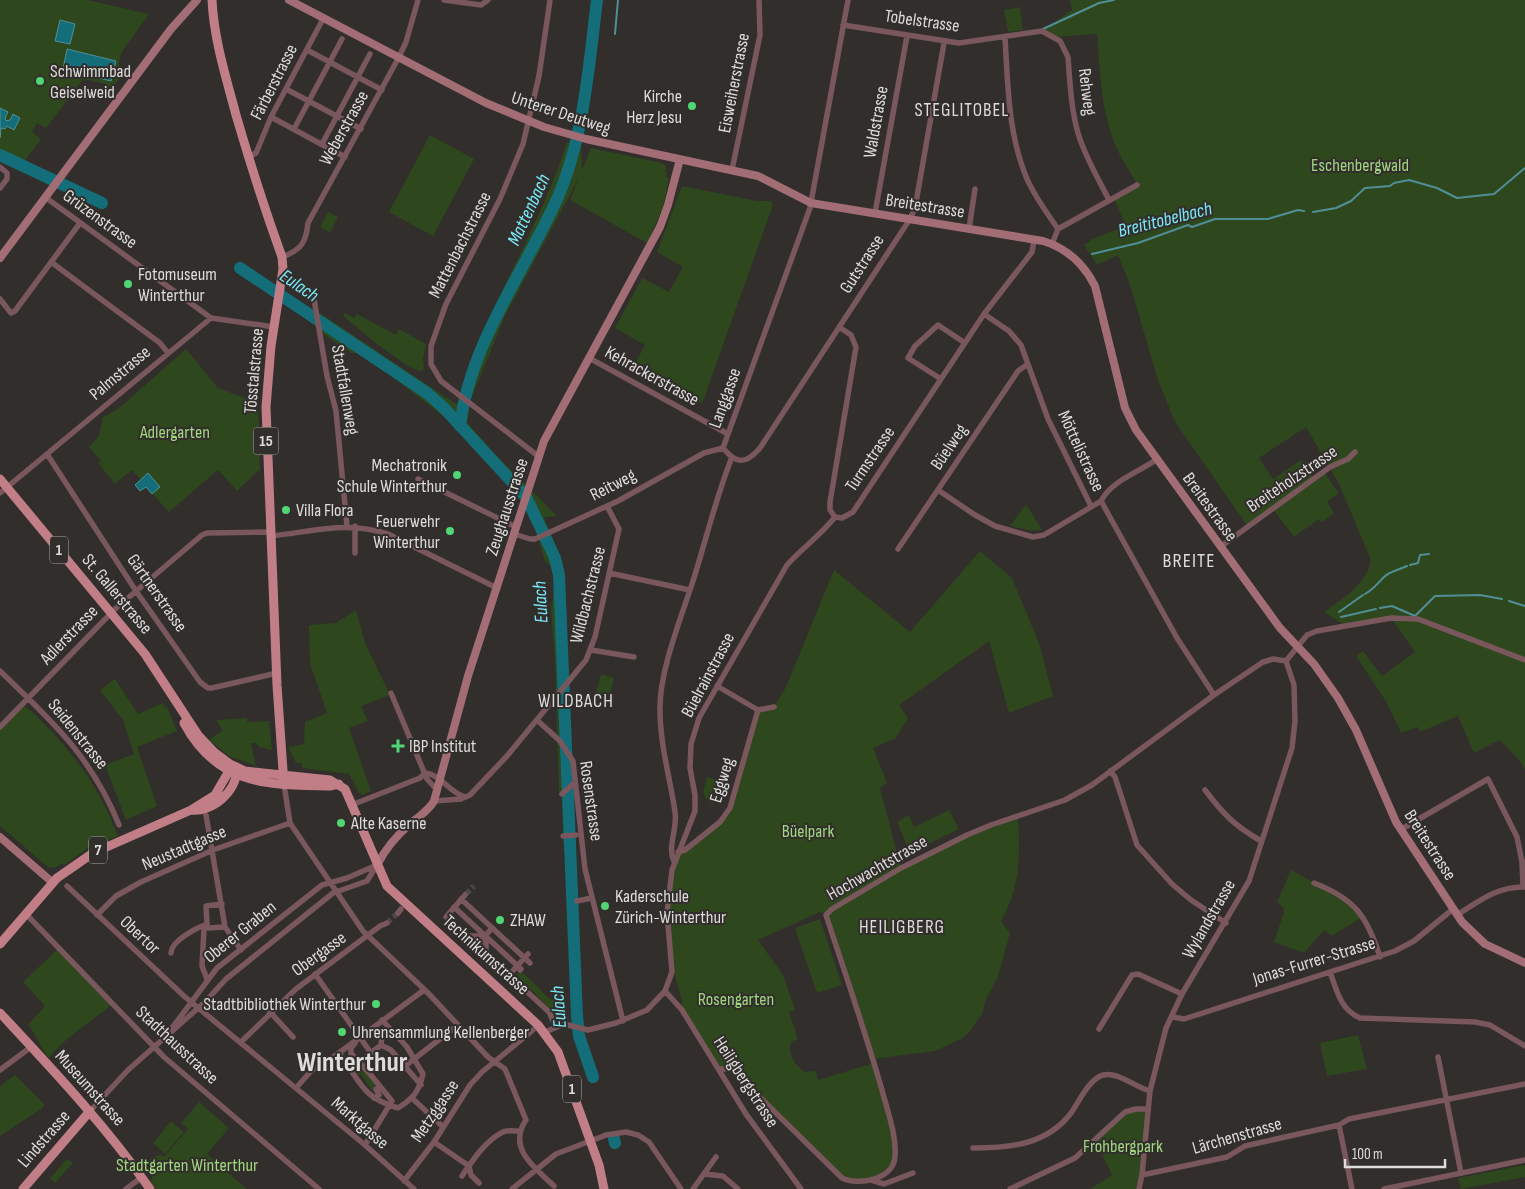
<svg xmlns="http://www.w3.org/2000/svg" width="1525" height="1189" viewBox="0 0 1525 1189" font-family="'Sofia Sans Condensed',sans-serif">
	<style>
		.green { fill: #2e471d }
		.water { fill: #136e7a; stroke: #508f97 }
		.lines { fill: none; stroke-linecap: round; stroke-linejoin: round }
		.stream { stroke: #508f97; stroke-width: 2 }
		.river { stroke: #136e7a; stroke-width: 12 }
		.street-tunnel { stroke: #4b4846; stroke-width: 5.5; stroke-dasharray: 5.5 3; stroke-linecap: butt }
		.street { stroke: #79575c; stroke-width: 5.5 }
		.secondary { stroke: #a26d74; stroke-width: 8 }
		.primary { stroke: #c27e87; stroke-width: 9 }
		.poi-dot { fill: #50d674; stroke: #312e2c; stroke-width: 2 }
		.labels { text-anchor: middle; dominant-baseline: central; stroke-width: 4; stroke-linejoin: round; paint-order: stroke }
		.shield { fill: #312e2c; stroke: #aba8a7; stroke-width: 1 }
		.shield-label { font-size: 16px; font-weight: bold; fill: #dfdddc }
		.street-label { font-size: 18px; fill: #dfdddc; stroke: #312e2c }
		.poi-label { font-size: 18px; fill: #dfdddc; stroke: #312e2c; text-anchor: start }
		.park-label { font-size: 18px; fill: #a1d77f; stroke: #312e2c }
		.neighbourhood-label { font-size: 19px; letter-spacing: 1px; fill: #dfdddc; stroke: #312e2c }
		.water-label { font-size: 19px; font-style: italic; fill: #7ae9f9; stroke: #312e2c }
		.quarter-label { font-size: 20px; letter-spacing: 1px; fill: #dfdddc; stroke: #312e2c }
		.town-label { font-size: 28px; font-weight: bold; fill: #dfdddc; stroke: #312e2c }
	</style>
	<rect width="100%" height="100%" fill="#312e2c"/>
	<path class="green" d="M0 0H87L149 14 121 53 119 65 126 70 110 91 105 90 106 84 83 79 46 128 37 123 32 132 41 139 24 162 0 151Z
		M1070 0H1525V770L1519 760 1500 740 1474 753 1458 716 1420 732 1418 727 1401 733 1387 703 1356 656 1363 651 1382 676 1415 652 1391 618 1344 625 1324 612C1343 598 1366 585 1371 560L1339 484 1306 427 1259 458 1273 479 1301 460 1314 479 1324 472 1339 493 1327 502 1334 513 1322 522 1319 519 1294 537 1273 509 1248 527 1175 422 1158 380 1130 285 1118 255 1097 265 1084 245 1093 239 1126 226 1114 198 1137 184C1131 173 1123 162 1118 151 1101 114 1100 73 1097 34L1056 37 1042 31 1072 10Z
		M1020 7 1023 30 1008 32 1004 10Z
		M430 135 474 159 433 236 389 212Z
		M567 142 581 146 582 172 505 316 471 399 461 392C487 305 540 229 567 142Z
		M591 148 662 163 666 167V177L669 178 663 207 647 243 570 200Z
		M682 186 757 201H771L773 205 702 404 633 367 645 345 615 328 642 278 669 292 683 267 657 252Z
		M328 212 338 217 330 233 320 227Z
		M320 313 456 404 459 402 469 411 467 422 494 453 557 516 544 517 563 563 580 977H578L581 1028 575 1021 570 907 563 837 562 793H559L555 660 551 608 556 579 554 570 545 561 539 542 540 536 524 501 448 420 385 371 358 353H351L323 334Z
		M345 313 354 318 357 314 396 335 399 329 426 344 423 359 424 368 422 372 409 367 377 344 343 316Z
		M186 349 218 388 258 403 260 469 237 491 218 470 169 512 146 487 140 491 135 485 141 480 132 470 115 484 98 463 101 461 89 447 99 436 103 417 118 409Z
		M1026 504 1042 530 1032 531 1010 526Z
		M980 551 1012 578 1040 646 1053 696 1009 713 989 641 899 705 908 718 896 738 873 748 887 783 880 788 901 868 967 835 1018 816C1020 853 1021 887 1001 921L1010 933 998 977 985 1001 983 1012 971 1030 963 1038 935 1051 873 1059 826 915 820 912 758 940 783 975 795 1010 789 1012 798 1039 791 1042C788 1055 794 1064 805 1072L816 1071 818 1080 874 1063 887 1111 895 1160 880 1176 848 1181 732 1069H719L682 1010V1001L672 965 667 912 678 852 725 817 758 710 774 707 786 687 834 570 910 632Z
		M356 610 365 643 390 695 361 706 368 721 349 728 371 791 362 795 359 793 349 774 303 768 301 763H296L288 747 304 744 305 722 327 713 310 664 309 625 336 623Z
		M601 674 614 678 608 701 595 698Z
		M115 679 138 714 163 703 165 708 167 707 177 731 137 747 157 806 126 820 105 765 134 754 123 720 100 690Z
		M24 706C32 710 38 718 44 724 77 756 102 793 118 836L88 848 64 865 62 863 55 868 48 867 0 826V730Z
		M247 718V722L269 721 272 750 259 747 256 743H251L256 766 229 756 209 740 223 730 216 720Z
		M707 777 724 782 721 798 713 804C700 798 704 789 707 777Z
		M949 810 959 829 910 853 897 822 909 815 914 827Z
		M1291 870 1314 883 1338 892 1362 917 1332 936 1324 930 1304 953 1274 942 1284 912 1283 907 1277 902Z
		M820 919 842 985 817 993 795 928Z
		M59 948 111 1005C90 1023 66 1036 49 1058 40 1048 37 1035 28 1025L45 1006 23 982Z
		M521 971 550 999H554L556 1018H553L547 1006 517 975Z
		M1358 1035 1367 1069 1327 1076 1320 1043Z
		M356 1061 376 1085 372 1089 375 1096 361 1074 359 1075 352 1069Z
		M15 1075 44 1104V1107L0 1136V1086Z
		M199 1102 229 1128 207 1154 247 1189H156L150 1181 153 1178 144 1166 149 1164 148 1160 161 1154 164 1157 188 1129 181 1123Z
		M1148 1109 1139 1189H1090L1112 1175 1096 1141 1125 1112Z
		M171 1121 184 1132 165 1154 153 1143Z
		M67 1159 73 1163 55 1183 50 1178Z
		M1525 1165V1177L1461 1189 1458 1178Z"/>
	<path class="water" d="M60 20 75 24 70 44 55 41Z
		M67 49 116 61 111 81 63 69Z
		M0 108 8 112 5 118 6 121 10 120 13 114 20 118 14 130 7 126 5 129 1 128 0 138Z
		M148 473 160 487 152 494 146 487 140 491 135 485Z"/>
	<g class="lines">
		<path class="stream" d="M1043 29 1099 3 1114 0
			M615 34 618 0
			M593 35H594
			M1313 212 1336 208 1351 201 1365 188 1390 186 1394 183 1409 180 1437 188 1457 198 1494 194 1525 168
			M1092 254 1138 243 1188 225 1192 227 1215 219H1268L1298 210 1304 211
			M1410 565 1418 563 1420 555 1429 554
			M1365 594C1374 589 1377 584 1384 577 1390 571 1399 570 1407 566
			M1509 601 1525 606
			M1380 608 1392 606 1415 616 1435 596 1480 595 1502 599
			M1339 612 1363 595
			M1341 617 1376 609"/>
		<path class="river" d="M0 155 102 203
			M240 268 427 393 444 408 526 497 555 558 559 575 577 1016 579 1036 593 1077
			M460 426C470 343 525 271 558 197 584 136 589 65 597 0
			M614 1139 615 1143"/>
		<path class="street-tunnel" d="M466 894 474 886
			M387 923 398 913"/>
		<path class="street" d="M444 0 481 5 488 0
			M848 0 810 208 728 434 723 448C737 465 746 464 760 448L910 219 915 208 944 43
			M843 25 959 43 1042 31 1060 41 1068 57C1070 82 1071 109 1078 133 1085 157 1098 178 1109 200
			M1005 38C1008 86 1008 134 1027 179 1035 197 1047 213 1058 229
			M307 50 382 90
			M286 89 361 129
			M271 117 345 157
			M294 129 342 39
			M322 144 370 54
			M249 157 256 153 271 117 324 17
			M0 167 7 173V179L0 188
			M732 170 760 35 759 0
			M45 197 211 318 274 327
			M875 213 907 36
			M969 229 975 189
			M1052 244 1058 229 1137 185
			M282 257C301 250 306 243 308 223L399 57 406 42 418 0
			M51 262 160 343 168 353
			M283 279 313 293 327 376 336 411 347 526
			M0 299 11 313 15 311 80 223
			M984 314 1009 331 1021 345 1048 419 1091 506
			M589 358 728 434
			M941 379 908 358 915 346 938 325 965 343
			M47 454 136 591 200 682 208 688H212L277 673
			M538 456 441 381 431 364V346L446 304 500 199 523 144 539 76 550 0
			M418 479 516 527
			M938 490 975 515 995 526 1033 537 1044 535 1101 501 1177 638 1214 695
			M0 493 211 318
			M1101 501C1112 480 1140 472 1157 459
			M835 517 842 518 853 512 984 314 1032 252 1034 240
			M835 517 830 510V502L856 347 851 335 839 327
			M355 526V553
			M514 534 530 539H535L618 501 704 453 723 448
			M270 536C313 532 345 520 388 534L497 588
			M1220 547 1330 467 1348 459 1355 452
			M898 549 1018 371 1028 364
			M609 573 690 590
			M591 650 634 657
			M1286 661 1307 635 1317 631 1391 618 1418 619 1525 660
			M0 671C51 720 92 757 119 825
			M717 686 758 710
			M391 693 427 779 437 790
			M758 710 774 707
			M538 721 560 741 573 761 585 869 623 1021
			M0 727 115 609 202 535 207 533 270 532
			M1110 771 1115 777 1137 845 1172 884 1191 900 1226 923
			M425 773C440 774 450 793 465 797
			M1205 790C1223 814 1235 826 1261 841
			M285 791 290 823 363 931 428 993 488 1057 505 1069 526 1120C507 1148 534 1167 554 1186
			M562 794 572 785
			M434 801 461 799 470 795 507 756 586 660 595 637 619 529 607 506
			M354 804 420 778 425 773
			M206 815 225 927 241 950
			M1400 830 1488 779 1517 837 1522 862
			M563 836 576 835
			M678 852 685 850 720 822 730 808 758 710
			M675 863C666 848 678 829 675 812 670 777 660 745 660 710 659 672 681 618 693 581 706 540 716 497 732 457
			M1314 883C1355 899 1367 916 1380 957
			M67 886 185 997 365 1145 414 1189
			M1523 886 1522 862H1525
			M461 899 530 963
			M577 901 592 898
			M454 907 521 969 520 970
			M25 913 164 1057 319 1189
			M398 913 401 909
			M97 915 116 896 141 882 213 850 290 823
			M1457 915C1479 901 1498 886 1525 887
			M446 917 465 895
			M460 936H486V956
			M474 949 492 928
			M171 953C171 941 196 928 207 924V928L225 927
			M528 954 509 975 549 1012 553 1021
			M1330 972C1337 991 1340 1009 1360 1018L1475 1022 1490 1025 1525 1046
			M315 974 371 1053
			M207 979 202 966 204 929 207 924 206 906 222 904
			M665 991 682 1010 746 1114 801 1189
			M270 1012 293 1037
			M1173 1017 1184 1019 1395 951 1414 941 1453 909
			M374 1027 382 1036 381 1045
			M1099 1029 1132 975 1138 974 1182 994
			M169 1032 217 968 322 885 347 878 377 865
			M545 1032 564 1024 588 1030 616 1023 647 1010 665 991 672 972 667 912 672 870 695 811V795L690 768 691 744 699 718 787 565C802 548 821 535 835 517
			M241 1042 296 989 380 926 387 923
			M339 1053C361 1082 361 1097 398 1108 414 1098 419 1091 423 1074L407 1047 382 1020
			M351 1053 369 1073
			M1438 1057 1461 1173
			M405 1066 458 1025
			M351 1068V1048L355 1043
			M719 1069H731L842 1178C858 1186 893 1180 895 1157 897 1136 887 1110 882 1090 865 1031 845 973 826 915L832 909 901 868 967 835 991 825 1065 800 1092 785 1214 695 1263 662 1273 659 1286 661
			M0 1070 31 1047
			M296 1088 312 1070 328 1061 424 990
			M374 1098 379 1095 376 1089
			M413 1099 442 1126
			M90 1111 128 1070 205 1002 226 979 333 893 367 881 377 865
			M1339 1125 1352 1189
			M434 1142 469 1166
			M365 1145 392 1101 370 1074 366 1057 381 1045 391 1050 421 1085
			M973 1148C1009 1148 1047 1145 1071 1113 1079 1102 1089 1079 1103 1075 1118 1071 1136 1088 1150 1091
			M469 1166 471 1175 479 1183
			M704 1174 723 1176 738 1189
			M1142 1175 1227 1157 1245 1146 1339 1125 1349 1119 1525 1084
			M462 1176C472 1161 486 1140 503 1132 507 1130 514 1131 519 1131
			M871 1180 884 1184 913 1173
			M404 1181 434 1142 470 1085 482 1072 533 1030
			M126 1189 142 1177
			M512 1189 556 1154 606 1135 626 1132 638 1135 649 1142 681 1189
			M693 1189 716 1157
			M1010 1189 1075 1158 1125 1112 1136 1109H1148
			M1139 1189 1142 1175 1150 1091 1166 1028 1182 994 1249 881 1292 748 1295 721 1294 685 1286 661
			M1384 1189 1525 1160"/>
		<path class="secondary" d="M289 0 486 103 544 127 586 139 758 176 811 203 1043 241C1066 248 1084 264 1095 286L1125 408 1136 430 1280 628 1314 664 1338 698 1356 730 1396 822 1462 922 1485 944 1525 963
			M0 258 171 29 197 0
			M0 837 52 882
			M377 865C385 850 396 836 409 825 417 817 428 812 434 801L468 676 544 441 660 227 668 205 680 159"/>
		<path class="primary" d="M212 0C214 40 226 77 236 115 250 163 265 210 282 257L283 269 271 346 266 407 277 685 284 785
			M0 479 145 654 198 735 214 752 230 764 245 771 330 780 345 789 387 886 538 1025 558 1052 599 1165 604 1189
			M184 723C218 786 267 785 331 786L339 784
			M191 810C211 813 238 791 236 770
			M0 944 57 878 93 853 191 810 215 795 229 771 236 767
			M0 1013C53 1070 106 1126 150 1189
			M23 1189 90 1111"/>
	</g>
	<g class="poi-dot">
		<circle cx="40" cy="81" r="5"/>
		<circle cx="692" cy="106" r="5"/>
		<circle cx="128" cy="284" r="5"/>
		<circle cx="457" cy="475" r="5"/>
		<circle cx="286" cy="510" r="5"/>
		<circle cx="450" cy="531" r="5"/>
		<path d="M395.5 738.5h5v5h5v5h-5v5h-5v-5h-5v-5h5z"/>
		<circle cx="341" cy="823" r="5"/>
		<circle cx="605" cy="906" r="5"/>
		<circle cx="500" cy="920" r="5"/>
		<circle cx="376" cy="1004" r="5"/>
		<circle cx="342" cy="1032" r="5"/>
	</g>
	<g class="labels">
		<g class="shield">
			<rect x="253.5" y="427.5" width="25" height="27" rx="4"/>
			<rect x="50" y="536.5" width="18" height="27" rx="4"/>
			<rect x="89" y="836.5" width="18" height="27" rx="4"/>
			<rect x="563" y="1075.5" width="18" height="27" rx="4"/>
		</g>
		<g class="shield-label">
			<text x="266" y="441">15</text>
			<text x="59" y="550">1</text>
			<text x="98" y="850">7</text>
			<text x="572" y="1089">1</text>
		</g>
		<g class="street-label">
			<text transform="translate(922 21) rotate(8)">Tobelstrasse</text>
			<text transform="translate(274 82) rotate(-63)">Färberstrasse</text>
			<text transform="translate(734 83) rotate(-79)">Eisweiherstrasse</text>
			<text transform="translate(1087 92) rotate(83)">Rehweg</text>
			<text transform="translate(561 113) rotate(18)">Unterer Deutweg</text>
			<text transform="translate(876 122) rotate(-80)">Waldstrasse</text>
			<text transform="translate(344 128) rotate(-61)">Weberstrasse</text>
			<text transform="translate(925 206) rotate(9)">Breitestrasse</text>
			<text transform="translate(100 219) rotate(36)">Grüzenstrasse</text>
			<text transform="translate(460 245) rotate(-63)">Mattenbachstrasse</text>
			<text transform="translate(862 264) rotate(-57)">Gutstrasse</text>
			<text transform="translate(254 371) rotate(-85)">Tösstalstrasse</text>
			<text transform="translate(120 373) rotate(-40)">Palmstrasse</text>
			<text transform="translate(652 376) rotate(29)">Kehrackerstrasse</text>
			<text transform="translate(345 390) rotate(80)">Stadtfallenweg</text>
			<text transform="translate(725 398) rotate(-70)">Langgasse</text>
			<text transform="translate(949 447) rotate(-56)">Büelweg</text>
			<text transform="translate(1081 451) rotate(65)">Möttelistrasse</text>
			<text transform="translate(870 459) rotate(-56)">Turmstrasse</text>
			<text transform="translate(1292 479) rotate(-34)">Breiteholzstrasse</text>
			<text transform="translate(613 485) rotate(-27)">Reitweg</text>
			<text transform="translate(507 507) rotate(-72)">Zeughausstrasse</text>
			<text transform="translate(1210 507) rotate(54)">Breitestrasse</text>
			<text transform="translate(157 593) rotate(55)">Gärtnerstrasse</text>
			<text transform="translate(117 594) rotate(50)">St. Gallerstrasse</text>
			<text transform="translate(588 595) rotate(-76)">Wildbachstrasse</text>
			<text transform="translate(69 635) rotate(-46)">Adlerstrasse</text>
			<text transform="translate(708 675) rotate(-62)">Büelrainstrasse</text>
			<text transform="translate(78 734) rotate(51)">Seidenstrasse</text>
			<text transform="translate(722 780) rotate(-73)">Eggweg</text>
			<text transform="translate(591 801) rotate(82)">Rosenstrasse</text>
			<text transform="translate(1430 845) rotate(57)">Breitestrasse</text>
			<text transform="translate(184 848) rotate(-23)">Neustadtgasse</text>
			<text transform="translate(877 868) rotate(-30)">Hochwachtstrasse</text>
			<text transform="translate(1209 919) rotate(-60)">Wylandstrasse</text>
			<text transform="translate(240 932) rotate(-39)">Oberer Graben</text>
			<text transform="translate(140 935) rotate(43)">Obertor</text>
			<text transform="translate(319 954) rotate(-36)">Obergasse</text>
			<text transform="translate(486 955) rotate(42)">Technikumstrasse</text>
			<text transform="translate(1314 961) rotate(-17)">Jonas-Furrer-Strasse</text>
			<text transform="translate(177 1045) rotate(43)">Stadthausstrasse</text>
			<text transform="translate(746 1082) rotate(57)">Heiligbergstrasse</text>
			<text transform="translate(90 1088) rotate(48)">Museumstrasse</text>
			<text transform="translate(435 1111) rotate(-56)">Metzggasse</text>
			<text transform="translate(360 1123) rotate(41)">Marktgasse</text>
			<text transform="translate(1237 1136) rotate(-16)">Lärchenstrasse</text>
			<text transform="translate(44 1139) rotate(-49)">Lindstrasse</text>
		</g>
		<g class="poi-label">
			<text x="50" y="71">Schwimmbad<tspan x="50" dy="21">Geiselweid</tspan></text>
			<text x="682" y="96" text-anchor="end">Kirche<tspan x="682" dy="21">Herz Jesu</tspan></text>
			<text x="138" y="274">Fotomuseum<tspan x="138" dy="21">Winterthur</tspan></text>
			<text x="447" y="465" text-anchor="end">Mechatronik<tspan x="447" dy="21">Schule Winterthur</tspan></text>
			<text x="296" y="510">Villa Flora</text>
			<text x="440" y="521" text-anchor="end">Feuerwehr<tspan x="440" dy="21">Winterthur</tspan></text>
			<text x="409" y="746">IBP Institut</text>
			<text x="351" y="823">Alte Kaserne</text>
			<text x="615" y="896">Kaderschule<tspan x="615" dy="21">Zürich-Winterthur</tspan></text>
			<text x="510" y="920">ZHAW</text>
			<text x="366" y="1004" text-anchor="end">Stadtbibliothek Winterthur</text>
			<text x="352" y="1032">Uhrensammlung Kellenberger</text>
		</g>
		<g class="park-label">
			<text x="1360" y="165">Eschenbergwald</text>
			<text x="175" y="432">Adlergarten</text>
			<text x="808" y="831">Büelpark</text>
			<text x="736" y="999">Rosengarten</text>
			<text x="1123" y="1146">Frohbergpark</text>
			<text x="187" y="1165">Stadtgarten Winterthur</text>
		</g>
		<g class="neighbourhood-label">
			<text x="962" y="110">STEGLITOBEL</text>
			<text x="576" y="701">WILDBACH</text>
			<text x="902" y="927">HEILIGBERG</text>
		</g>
		<g class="water-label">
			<text transform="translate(529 210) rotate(-65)">Mattenbach</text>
			<text transform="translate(1165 220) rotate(-14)">Breititobelbach</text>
			<text transform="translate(299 286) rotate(34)">Eulach</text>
			<text transform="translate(541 602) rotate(-93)">Eulach</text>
			<text transform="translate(559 1007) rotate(-94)">Eulach</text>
		</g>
		<g class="quarter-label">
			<text x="1189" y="561">BREITE</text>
		</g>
		<g class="town-label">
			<text x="352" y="1062">Winterthur</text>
		</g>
	</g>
	<path d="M1345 1159v8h100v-8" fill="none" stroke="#dfdddc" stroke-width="2.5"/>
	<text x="1352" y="1159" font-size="15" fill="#dfdddc" stroke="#312e2c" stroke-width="4" paint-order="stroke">100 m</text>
</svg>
